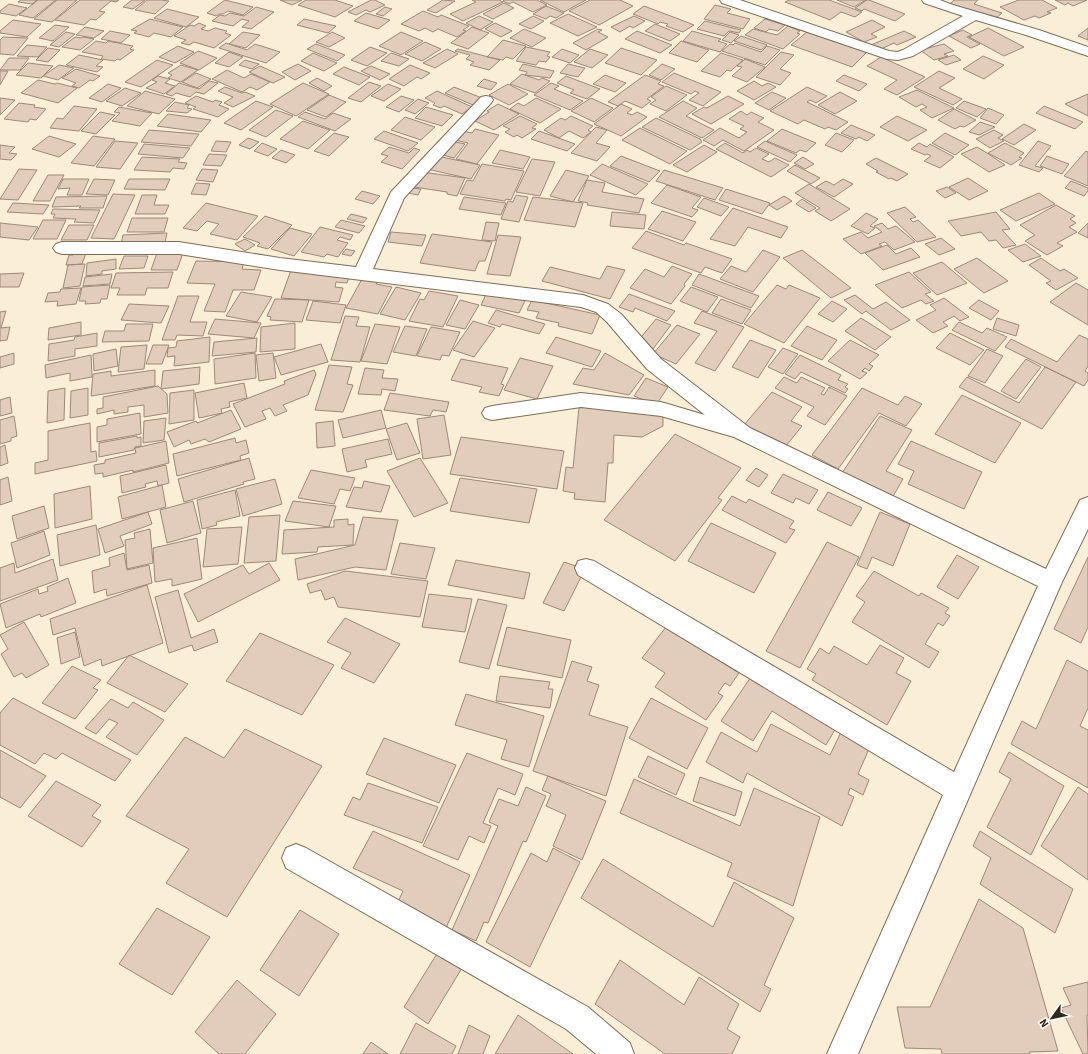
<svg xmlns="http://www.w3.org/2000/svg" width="1088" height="1054" viewBox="0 0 1088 1054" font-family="'Source Sans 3',sans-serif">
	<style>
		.building { fill: #e2ccbc; stroke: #9d8879 }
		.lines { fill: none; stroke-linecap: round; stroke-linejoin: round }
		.minor-casing { stroke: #7a6f5b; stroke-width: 2 }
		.minor { fill: #fff; fill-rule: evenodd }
	</style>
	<rect width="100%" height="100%" fill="#faeed7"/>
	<path class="building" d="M21 0H37L32 4 18 2Z
		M38 0H56L33 18 19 15Z
		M57 0H77L52 22 34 19Z
		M80 0H119L116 2 111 1 99 11 105 12 96 20 91 19 84 25 55 20Z
		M132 0H145L133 9 123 7Z
		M147 0H161L169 1 155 14 135 10Z
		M225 0 253 7 243 15 228 11 223 14H220L216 16 207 13Z
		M280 0H302L292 5Z
		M306 0H335L353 6 335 17 298 5Z
		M371 0H375L385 5 370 12 366 10 356 15 348 12Z
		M443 0 455 1 436 13 427 10Z
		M472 0H499L503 2 463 21 450 14 476 2Z
		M504 0H537L547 5 533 12 513 2 509 4 503 1Z
		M540 0H586L564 12Z
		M590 0H620L633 6 599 25 569 11Z
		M789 0H829L862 12 855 17 841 12 830 20 785 2Z
		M837 0H866L854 7Z
		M867 0H869L905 14 895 21 864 9 862 11 855 8Z
		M954 0H978L974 4 1002 13 995 19 950 4Z
		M1019 0H1042L1057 8 1047 12 1051 13 1039 18 1035 16 1024 20 1000 7Z
		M1055 0H1087L1073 6 1068 3 1065 5Z
		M504 3 514 8 493 19 483 14Z
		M9 4 27 8 16 16 0 13V11Z
		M715 5 731 9 727 13 750 19 743 29 704 19Z
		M546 6 564 13 556 18 550 16 546 19 533 14Z
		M644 6 676 18 694 25 683 32 666 26 668 24 660 22 658 24 633 14Z
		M256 7 274 12 251 29 242 27 249 21 242 19 233 26 212 21 220 15 225 16 230 13 244 16Z
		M385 7 392 9 383 16 376 14Z
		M167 9 199 17 186 27 154 18Z
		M423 11 438 17 441 15 469 26 463 30 466 31 457 37 438 29 433 32 425 28 419 31 401 24Z
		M366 13 390 20 378 29 354 21Z
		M568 14 597 27 578 36 550 23Z
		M479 16 493 22 480 30 466 23Z
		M533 16 544 21 531 29 519 24Z
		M634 16 645 21 633 28 630 26 620 32 611 27Z
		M150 19 183 27 171 37 154 33 149 37 134 33 137 31 131 30Z
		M304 19 336 26 328 33 297 25Z
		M765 19 785 25 778 31 769 29 766 32 754 28Z
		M13 20 41 24 27 37 0 33V31Z
		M872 20 885 27 871 34 877 37 864 42 846 32Z
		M705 21 741 30 739 33 729 31 724 36 697 29Z
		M199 23 206 26 201 29 208 31 215 28 227 31 225 33 231 35 214 48 194 42 189 45 181 43 186 40 174 36 190 25 194 26Z
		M495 23 512 31 501 37 485 29Z
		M655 24 680 34 670 41 645 31Z
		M55 25 69 27 53 41 39 38Z
		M788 26 800 31 797 33 800 34 783 49 745 35 753 29 777 35Z
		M85 27 104 31 94 38 76 35Z
		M472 27 489 33 468 49 451 43Z
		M988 28 1024 47 1004 56 969 37Z
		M1088 28V40L1078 36Z
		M524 29 546 38 532 47 510 38Z
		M598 29 602 30 598 32 608 37 586 50 573 43Z
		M963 30 972 35 967 37 980 44 971 48 949 36Z
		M110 31 130 35 121 43 101 39Z
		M637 31 672 45 660 53 625 39Z
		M692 31 721 39 718 41 727 44 720 52 683 41Z
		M904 31 916 37 897 45 894 43 879 50 871 45Z
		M66 32 75 34 59 47 50 45Z
		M243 32 260 35 246 48 229 44Z
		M332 32 345 38 329 47 316 42Z
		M401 32 423 41 401 55 379 46Z
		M730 32 739 35 731 43 722 40Z
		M807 32 867 52 852 67 791 45Z
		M741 36 767 45 761 50 734 41Z
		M3 37 28 38 14 55 0 54V40Z
		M75 37 81 38 83 37 94 39 80 50 62 47Z
		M503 40 526 46 513 59 506 57 503 60 487 57Z
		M96 41 106 43 108 41 133 46 130 49 134 50 120 60 117 59 115 61 101 59 103 56 82 52Z
		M681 41 709 50 697 62 669 53Z
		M425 42 441 49 422 61 405 54Z
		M226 43 247 50 255 44 280 52 266 63 219 48Z
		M735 43 761 52 767 46 780 50 765 65 722 51 730 44 733 45Z
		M316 44 345 55 337 61 307 49Z
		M944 44 954 51 944 54 948 56 934 60 920 50Z
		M27 45 47 47 38 57 17 56Z
		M178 46 194 52 175 63 159 57Z
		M370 47 387 53 367 66 351 60Z
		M526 47 550 52 547 56 550 57 546 62 539 61 536 65 516 61Z
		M48 48 60 50 48 62 36 60Z
		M621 48 657 60 641 75 605 63Z
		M447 49 458 54 435 68 423 63Z
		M458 49 500 60 489 70 470 65 474 62 466 59 470 55 455 51Z
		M562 49 579 55 570 63 552 57Z
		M590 49 608 55 592 68 574 62Z
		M198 51 217 58 199 70 180 63Z
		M229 52 243 57 229 67 215 63Z
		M781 52 794 55 780 69 791 73 780 85 756 77Z
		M313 53 337 63 324 71 301 61Z
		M391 53 409 59 399 66 381 61Z
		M721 53 743 60 731 71 727 70 720 77 701 71Z
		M79 55 103 60 96 66 103 67 97 72 66 65Z
		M954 55 961 60 946 65 938 60Z
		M983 56 1004 65 984 79 963 69Z
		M881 57 925 77 897 95 884 89 897 80 867 66Z
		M9 58H29L20 70H0Z
		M745 59 765 67 747 82 732 76 742 67 737 66Z
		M157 60 173 65 141 87 125 82Z
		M245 60 259 64 252 69 239 65Z
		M28 63 53 66 41 78 16 75Z
		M298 64 311 71 295 80 282 72Z
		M523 64 554 71 550 78 525 75 527 72 519 70Z
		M568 64 585 68 578 77 560 73Z
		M662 64 675 69 661 80 649 75Z
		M59 65 74 68 58 80 43 76Z
		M181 65 198 70 181 82 168 78 172 75 168 73Z
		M410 65 430 73 421 79 417 77 404 86 389 79Z
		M260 66 285 77 273 83 249 72Z
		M371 66 390 74 380 80 361 71Z
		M344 67 370 77 359 85 333 74Z
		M76 69 100 76 93 81 90 80 79 88 72 86 76 83 62 78Z
		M227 70 244 78 251 74 270 82 257 90 250 87 242 92 212 79Z
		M0 71H8L0 85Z
		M939 71 955 78 939 88 962 99 953 105 914 87Z
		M196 73 211 79 197 88 182 82Z
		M674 73 721 92 703 106 689 100 699 93 695 91 691 94 662 82Z
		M522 74 539 80 542 78 550 81 535 93 510 84Z
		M605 75 626 83 615 92 593 84Z
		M645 75 661 81 658 84 664 86 647 99 651 101 642 108 625 101 618 106 608 102Z
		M844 75 867 84 859 91 836 81Z
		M158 76 170 79 165 83 175 86 164 94 146 88 157 82 152 80Z
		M566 76 600 89 587 99 570 93 574 90 557 83Z
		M317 78 332 86 324 91 309 83Z
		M484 79 497 83 491 90 477 86Z
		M38 80 55 84 57 83 77 88 58 103 21 93Z
		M209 81 218 83 204 94 196 92 190 97 176 93 172 96 166 94 179 83 199 89Z
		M754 81 762 86 768 83 776 87 754 100 737 91Z
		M369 82 381 86 361 102 348 98Z
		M303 83 329 94 296 116 270 104Z
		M551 83 559 86 554 89 583 101 570 110 534 95Z
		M108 84 121 88 102 102 89 98Z
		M388 84 401 89 384 101 371 96Z
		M508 84 528 94 509 105 489 95Z
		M666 86 687 95 666 111 650 104 656 100 651 97Z
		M225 87 242 93 245 92 255 96 233 107 224 103 233 97 218 91Z
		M454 87 482 98 473 105 445 93Z
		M807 87 827 96 816 103 810 100 807 102 848 122 836 130 828 127 825 129 804 120 798 124 770 111Z
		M125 88 141 93 122 106 106 101Z
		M917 90 954 108 932 118 920 110 927 107 922 104 916 107 899 97Z
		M145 91 175 99 159 114 127 106Z
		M437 91 472 107 462 114 444 106 441 108 433 105 435 103 425 98Z
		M772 92 786 98 769 110 755 103Z
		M840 92 857 101 835 114 818 105Z
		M1088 94V116L1065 104Z
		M329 95 346 102 326 117 307 110Z
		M196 96 213 102 215 100 222 102 219 105 229 109 218 117 193 109 196 107 185 103Z
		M401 96 414 100 399 112 386 107Z
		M728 96 744 104 711 124 692 114 704 107 707 108Z
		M0 98 15 100 0 115Z
		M536 98 561 109 540 123 510 109 518 103 524 106Z
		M591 98 613 108 594 122 571 111Z
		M418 99 429 103 415 114 405 110Z
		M256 101 273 107 241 130 224 123Z
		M683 101 697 108 686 116 714 130 702 138 659 117Z
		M964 101 986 109 977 117 956 108Z
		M175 102 189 105 187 108 192 109 187 113 166 111Z
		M19 103 35 105 34 107 46 109 36 120 30 119 28 122 4 119Z
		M498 104 519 114 494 130 475 121 489 112 487 111Z
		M621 104 632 109 627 113 632 115 637 112 647 117 621 136 594 124Z
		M74 106 97 109 79 131 50 128 57 118 63 119Z
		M1044 106 1083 122 1075 129 1036 113Z
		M119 107 152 113 140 126 112 121 120 113 114 112Z
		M426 107 453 115 442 126 415 118Z
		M988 108 1004 115 996 124 980 118Z
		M954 109 976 120 964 127 960 126 955 129 938 120Z
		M276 110 293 116 266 137 249 130Z
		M741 111 747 115 751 112 764 118 758 122 774 130 744 151 723 140 714 146 703 140 720 128 739 138 747 132 740 129 744 126 729 119Z
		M100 112 115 115 96 134 81 131Z
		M305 112 325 119 333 113 351 119 335 131 298 117Z
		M168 114 211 120 201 132 157 126Z
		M520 116 537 124 532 128 536 129 522 138 517 135 514 137 505 132 510 129 503 126Z
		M571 116 593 126 588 130 591 132 583 138 569 131 559 138 544 130 561 118 565 120Z
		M897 116 927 130 908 141 880 127Z
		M405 117 435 127 421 140 391 130Z
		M656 118 700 139 702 142 690 150 642 127Z
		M303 121 330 130 308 149 280 139Z
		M980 122 995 127 979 135 969 132Z
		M1024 124 1036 130 1014 145 1002 139Z
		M851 125 875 135 867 141 859 137 856 139 841 133Z
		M596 127 607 130 596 143 610 147 597 161 571 153Z
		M640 128 687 151 670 164 622 140Z
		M475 129 499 135 477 164 456 159 468 143 455 140 462 131 472 133Z
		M782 129 816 143 806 152 800 150 796 153 767 141Z
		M149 130 199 134 191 146 141 142Z
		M994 130 1003 135 998 138 1004 141 990 148 976 139Z
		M384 131 418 143 408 151 374 139Z
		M539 131 575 144 567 151 531 139Z
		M334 133 349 137 329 156 314 151Z
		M836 133 854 140 842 152 825 145Z
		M945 133 969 145 955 155 932 143Z
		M49 136 76 144 59 157 32 149Z
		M93 136 115 139 94 166 71 163Z
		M248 138 259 142 250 149 239 145Z
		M115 141 138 143 120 169 96 167Z
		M216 141 231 142 226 152 211 151Z
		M451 141 465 144 454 158 439 154Z
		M765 141 797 155 790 162 757 147Z
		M1038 141 1051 146 1035 166 1043 168 1039 172 1019 165Z
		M262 143 277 149 268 156 254 151Z
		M725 143 743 153 747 150 750 152 756 148 769 154 762 159 769 162 775 158 789 165 771 177 716 149Z
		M919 143 927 147 930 144 954 157 940 168 924 161 931 156 927 154 925 155 911 149Z
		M1005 143 1024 153 1019 157 1022 158 1011 165 988 153Z
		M144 144 190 148 183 158 138 154Z
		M0 145 15 147 9 153 17 154 11 160 0 159Z
		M704 145 717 152 687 172 673 165Z
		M389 147 409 153 414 148 420 150 402 169 381 162 388 156 381 154Z
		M977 147 987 153 1005 165 989 172 961 154Z
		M281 150 295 155 286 163 272 158Z
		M500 150 530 157 523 169 492 163Z
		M1086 151 1088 152V186L1064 176Z
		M209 154 227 155 221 166 203 165Z
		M437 156 480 165 471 179 427 169Z
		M621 156 660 171 649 182 610 166Z
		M1047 156 1069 164 1062 174 1040 166Z
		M142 157 180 159 178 162 187 163 184 169 173 168 170 172 134 170Z
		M803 157 814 164 805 169 794 163Z
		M876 158 908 174 897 181 891 178 889 179 876 172 878 171 866 164Z
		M532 159 555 162 540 196 516 192Z
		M482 164 524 171 511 200 506 199 505 201 460 194 467 180 473 181Z
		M602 164 648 184 636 195 590 175Z
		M795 165 820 178 811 184 787 171Z
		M19 169 37 170 18 200 0 199Z
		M202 169 218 170 213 182 196 180Z
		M566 170 589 176 573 202 550 196Z
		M664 170 723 188 715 200 656 181Z
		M422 172 465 178 457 196 447 194V192L414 187Z
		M48 175H64L50 201H33Z
		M968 178 988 191 969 200 949 187Z
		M63 179H89L82 195H67L70 188 58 189Z
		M94 179 115 180 108 195 86 194Z
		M129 179H170L165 190 124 189Z
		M843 179 853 184 834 197 816 187 826 181 834 185Z
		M587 180 605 183 602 192 644 199 639 213 587 205 588 203 578 201Z
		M1071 181 1088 188V191L1084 196 1065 188Z
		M196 183 210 184 206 195 191 194Z
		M809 184 850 209 831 221 815 211 820 208 795 193Z
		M667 185 701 197 692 208 698 210 692 217 651 203Z
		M947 187 956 193 945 198 936 191Z
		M412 188 421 189 418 195 408 193Z
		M726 189 770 203 762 214 719 200Z
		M362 191 380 196 373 204 355 199Z
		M1039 193 1055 204 1016 221 1000 210Z
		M113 194 135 195 114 239 91 238Z
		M142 195H157L154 205H169L165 214H135Z
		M516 195 528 197 519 222 501 219 508 201 513 202Z
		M107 196 103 208H79L81 206 52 207 56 197Z
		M784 196 792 201 777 210 769 205Z
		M464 197 506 203 501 215 459 209Z
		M533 197 583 203 575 227 524 220Z
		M704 198 729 207 721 216 697 207Z
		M802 199 816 208 809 212 796 204Z
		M13 203 49 205 43 214 7 212Z
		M206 203 258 216 237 240 210 234 219 224 207 221 197 231 183 228Z
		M1056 205 1075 216 1070 219 1076 223 1069 227 1077 232 1057 243 1063 246 1047 255 1025 241 1035 235 1020 225Z
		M905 207 916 217 910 219 913 222 918 220 936 237 917 242 887 213Z
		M733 208 788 227 781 238 748 227 735 246 710 239Z
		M53 209 100 210 94 223 74 222 76 219 53 218 55 214H51Z
		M662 211 696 222 683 241 648 229Z
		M612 212 646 215 644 229 610 226Z
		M996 212 1010 229 1002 230 1016 245 1003 248 996 240 989 241 981 232 961 236 948 221Z
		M866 213 878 219 870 226 875 228 868 234 851 226Z
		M351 214 367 218 363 223 347 219Z
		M265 216 292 225 268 249 257 246 260 243 243 237Z
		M132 218H168L164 232H127Z
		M43 220H66L57 239H33Z
		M341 220 365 226 359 233 335 227Z
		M486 222 499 223 495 241 482 240Z
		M0 223 38 227 29 240 0 237Z
		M882 223 888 229 896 226 915 242 894 250 885 242 879 244 882 246 861 254 843 239 861 232 868 238 882 232 874 226Z
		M1088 223V238L1078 233Z
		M69 225H94L87 240H61Z
		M320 227 353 235 350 240 340 237 337 240 348 243 338 257 327 254 324 257 301 252Z
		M290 228 312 234 294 256 271 249Z
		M646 231 684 245 686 243 732 259 722 273 705 267 701 273 632 248Z
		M391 232 426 235 422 246 388 242Z
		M167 233 165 242 121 244 123 235Z
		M432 234 492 242 485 261H479L475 271 420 263Z
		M498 235 521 237 510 276 487 274Z
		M941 238 955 249 939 255 925 244Z
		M245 239 255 245 245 251 235 244Z
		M1025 244 1041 256 1023 262 1008 250Z
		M887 245 896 254 911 248 920 257 883 270 865 253Z
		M346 249 355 251 351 256 342 254Z
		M87 250 82 264 66 265 69 255H73L74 251Z
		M763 250 780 257 753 292 720 279 731 266 746 272Z
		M802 250 851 288 831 298 783 258Z
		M157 253H183L177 270H151Z
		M124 256H148L144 268 119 269Z
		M977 258 1008 281 984 293 954 269Z
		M1041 258 1060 271 1064 269 1078 278 1056 290 1046 283 1051 281 1029 265Z
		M116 259V269L102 271V274L86 276 87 263Z
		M196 261 244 262 242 269 261 270 254 290H233L225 312 204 311 215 284 187 283Z
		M942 262 967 283 937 295 913 273Z
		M85 264 80 286 63 288 68 265Z
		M607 266 625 270 610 299 542 281 550 267 600 279Z
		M672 266 692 274 684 284 685 286 671 304 630 288 645 269 664 277Z
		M291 270 350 275 347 283 336 282 335 287 343 288 339 302 281 298Z
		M173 272 168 288H147L145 295H117L120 288H111L116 273Z
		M909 272 931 292 925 294 934 301 926 304 921 300 902 308 875 285Z
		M24 273 19 287H0V274Z
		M112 274 110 284 83 286 85 277Z
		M699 274 759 296 751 308 692 285Z
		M363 277 379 279 376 284 392 287 378 314 346 308Z
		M1076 283 1088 290V325L1050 302Z
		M110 285 107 299H101L100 303 85 304 86 301H79L82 287Z
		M777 285 786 289 789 285 820 298 784 343 744 324Z
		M396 287 421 293 405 320 380 314Z
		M691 287 718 297 707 312 680 301Z
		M81 288 76 304 57 306 58 301 45 302 48 293 60 292 61 289Z
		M488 290 526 299 519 313 481 305Z
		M429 291 458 296 443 327 409 321 420 299 424 300Z
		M241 292 272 297 257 322 226 316Z
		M629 294 675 311 667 321 635 308 633 312 619 307Z
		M855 295 873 309 886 302 910 320 891 330 866 311 862 314 844 300Z
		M178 296H199L190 322H207L203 336 177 335 175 340H162Z
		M944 298 969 317 960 321 954 316 943 322 948 326 933 333 916 320 936 310 930 305Z
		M275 299 309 300 302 322 270 320 271 317 267 316Z
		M721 299 751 310 742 324 712 313Z
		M460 300 479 305 465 329 446 325Z
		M532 300 600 315 592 334 558 326 559 323 536 318 539 312 527 310Z
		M979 300 999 311 991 320 969 308Z
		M313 301 346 305 340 323 306 320Z
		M832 301 847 309 833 322 818 314Z
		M129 304 169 306 161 323 121 320Z
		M496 310 545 324 539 334 502 324 500 327 488 323Z
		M6 311 1 328 10 327 7 340 0 341V312Z
		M702 311 744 327 715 371 695 363 717 331 694 323Z
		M345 316 359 317 356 326 370 327 360 362 331 360Z
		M861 318 891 337 875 350 845 331Z
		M997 318 1019 325 1016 336 993 329Z
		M215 319 261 323 254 338 208 334Z
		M656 319 671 325 653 349 637 342Z
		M473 321 495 328 474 357 453 350Z
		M81 322V335L48 340 49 328Z
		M959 322 982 333 987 328 1007 337 995 351 952 330Z
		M295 323V349L260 352 261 327Z
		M126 324H153L149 341 102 342 105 331H124Z
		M375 324 400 327 387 364 361 361Z
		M677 325 700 334 676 364 653 354Z
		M405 326 427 329 416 356 393 352Z
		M807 326 837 340 822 360 791 346Z
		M431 327 460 332 449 356 442 355 440 360 417 356Z
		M97 333V346L75 349V356L48 361 49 344 74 340 75 337Z
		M950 333 984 350 970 365 936 348Z
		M1079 335 1088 339V366L1085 371 1088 373V380L1084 386 1005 347 1011 339 1057 362Z
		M210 337 209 362 174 366 175 356 167 357 168 348 176 347 177 341Z
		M556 337 601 351 592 367 546 353Z
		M257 338 256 352 212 356 214 342Z
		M750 340 776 350 758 378 732 367Z
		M850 340 879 355 869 364 873 366 869 371 865 368 862 371 867 373 860 379 828 361Z
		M321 344 328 362 281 375 274 357Z
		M147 345 144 369 118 372 121 347Z
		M153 345H169L162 364H146Z
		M783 348 798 354 783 374 768 367Z
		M116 349 118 366 94 371 93 354Z
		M987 349 1003 356 985 383 968 376Z
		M14 353V364L0 368V357Z
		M255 353 256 378 215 384 214 359Z
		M273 353 276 378 259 381 256 355Z
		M605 353 644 375 629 395 573 384 583 368 594 370Z
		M91 355 92 377 70 381V373L46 378 45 365Z
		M800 355 841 375 838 380 848 384 845 387 848 389 845 393 801 372 795 379 785 374Z
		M520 358 553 366 537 399 504 390Z
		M461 359 508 368 501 384 504 385 499 396 479 392 482 387 451 380Z
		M1026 359 1041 367 1016 399 1001 391Z
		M329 365 352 367 347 384 353 385 343 412 315 410Z
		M200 367 199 384 161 389 163 371Z
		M1045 367 1076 382 1042 429 959 387 967 377 1019 403Z
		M365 368 384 370 382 378 398 379 395 391 382 389 381 395 358 394Z
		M155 370V386L91 396 93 374 111 371V376Z
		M314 370 316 374 308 395 283 405 287 411 275 416 270 408 262 411 266 419 245 427 233 404 285 384 284 381Z
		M784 377 797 383 801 377 825 388 821 394 824 395 829 387 847 396 825 425 807 416 814 407 775 388Z
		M646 378 668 387 656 405 634 396Z
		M244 383 247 398 229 402 230 407 221 409 222 413 199 418 195 393Z
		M158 386 167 394 168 413 144 417V405L128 407V412L114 414V410L97 414V409L103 408V397Z
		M65 388 64 420 47 423 48 391Z
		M88 388V415L70 418 71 391Z
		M862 388 898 405 905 396 922 404 906 426 879 413 838 469 812 455Z
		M194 390V420L169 424 170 393Z
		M772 392 802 407 791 421 802 426 786 446 744 425Z
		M390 393 449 402 446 412 433 410 430 416 384 410Z
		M962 395 1021 423 995 463 935 434Z
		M10 397 12 413 0 416V400Z
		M579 407 663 414V426L642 437 614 435 613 463H608L605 502 574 499 575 493 563 491 566 467 573 468Z
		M231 410 241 429 209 442 205 439 191 444 189 440 174 447 167 432 196 421 197 423Z
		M381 410 386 428 343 438 338 420Z
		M140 413 141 434 97 442V427L107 425V419Z
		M444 415 451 455 423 459 417 419Z
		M14 416 17 436 11 438V441L0 444V420Z
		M880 416 912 430 886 471 903 479 892 498 842 473Z
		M166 418 164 440 143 443 144 421Z
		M333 421 335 446 317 448 316 423Z
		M90 423 91 452 96 451 97 461 35 474V463L48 460V431Z
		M407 423 420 453 397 460 386 429Z
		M675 434 741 468 718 498 722 500 675 561 604 520Z
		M137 436V438L141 437V446L135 447 134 450 99 457V443Z
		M461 437 564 451 557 489 450 474Z
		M235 438 236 443 246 440 249 453 240 456 241 460 177 476 173 454Z
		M388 439 392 454 365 460 367 467 347 472 342 449Z
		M166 441 169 463 133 472V470L103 477V473L95 474 94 465 105 463V460L136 453 135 448Z
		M911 441 982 472 964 509 908 484 914 471 898 464Z
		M5 445 8 463 0 466V447Z
		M249 458 255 479 243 482 244 484 184 502 178 479Z
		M420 458 448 503 414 517 387 471Z
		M166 465 169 483 158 486 157 481 145 484 146 487 122 493 120 476Z
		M756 468 768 475 759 487 746 480Z
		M311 470 355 478 350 491 340 489 334 504 298 498Z
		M783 474 818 490 809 504 796 498 793 503 771 493Z
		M8 477 12 501 0 505V480Z
		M460 478 537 489 529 523 450 511Z
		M275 479 282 504 243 516 236 489Z
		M364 481 390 486 381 512 346 507 354 487 362 488Z
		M162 485 166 507 122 519 118 497Z
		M90 486 92 519 55 528 54 494Z
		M235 490 240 516 216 522 217 525 202 529 197 500Z
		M828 492 862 508 851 526 817 510Z
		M732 496 746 503 749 499 794 521 789 528 795 530 786 543 722 510Z
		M193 501 201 533 167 543 160 510Z
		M293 501 336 506 329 527 285 521Z
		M44 506 49 528 17 539 12 516Z
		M148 512 152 524 120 536 124 546 105 553 98 529Z
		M880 512 910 524 893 566 872 557 867 569 857 565Z
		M280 515 276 561 244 563 249 517Z
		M363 517 398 520 386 570 355 567 298 580 295 559 355 545Z
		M348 519V525L354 524 353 545 318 547 317 552 282 554 284 530 334 527V520Z
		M711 523 776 553 754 593 688 561Z
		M96 525 100 555 60 566 57 535Z
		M242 527 238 564 203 567 207 529Z
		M150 529 153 563 127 569 125 540 135 538 134 533Z
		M44 531 50 555 17 568 11 543Z
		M197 538 202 579 172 586V579L155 582 153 548Z
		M827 542 859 557 800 668 766 651Z
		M400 543 435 548 426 579 391 574Z
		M124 553 127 570 149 565 152 583 107 596 106 589 94 593 92 571 110 566 109 558Z
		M957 555 979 567 958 599 937 587Z
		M1088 557V627L1081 643 1054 629Z
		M53 559 58 580 0 601V568L14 563 15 573Z
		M456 560 530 573 524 599 448 585Z
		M564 562 585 569 564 611 543 603Z
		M269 563 280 580 198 622 184 594 243 565 249 574Z
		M345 571 428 581 420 617 338 607 334 597 325 600 321 590 310 593 307 584Z
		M874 571 919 596 921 593 949 608 945 613 950 616 943 626 938 623 925 644 939 652 929 668 852 622 865 602 856 596Z
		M68 578 76 603 41 617 40 614 6 628 0 604 38 589 39 594 48 591 47 587Z
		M147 585 163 643 102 666 101 659 84 666 75 628 53 635 50 619Z
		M178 590 191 638 214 629 218 642 194 651 192 645 169 653 155 597Z
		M429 594 472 599 465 632 422 627Z
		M478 599 507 605 489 669 459 662Z
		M345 618 400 644 374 683 341 668 351 653 327 642Z
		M24 622 49 665 26 678 22 673 14 677 1 654 8 649 0 635Z
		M507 627 571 640 562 678 497 665Z
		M666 627 739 673 730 686 725 683 718 693 723 696 706 720 655 687 665 673 642 658Z
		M75 632 80 657 61 664 57 638Z
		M260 633 334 665 302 715 226 681Z
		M880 645 904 658 896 673 911 681 887 725 812 680 816 674 807 669 820 648 829 654 834 646 867 665Z
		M129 655 188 684 165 712 107 683Z
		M1067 660 1088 671V708L1080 726 1088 730V788L1011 744 1022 721 1036 729Z
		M572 661 592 667 587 681 599 685 589 715 628 727 606 796 533 771Z
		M72 666 101 680 93 688 98 690 75 719 42 703Z
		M755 671 839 723 826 745 772 711 753 741 721 721Z
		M500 676 550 682 548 689H553L550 708 496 701Z
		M466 694 544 716 529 767 501 759 507 740 455 725Z
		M13 698 131 760 115 781 62 753 56 759 44 753 35 764 0 745V713Z
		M651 698 708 728 687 769 629 738Z
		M111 699 128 708 133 702 164 720 137 755 106 737 118 723 109 719 96 734 85 728Z
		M771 724 830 755 843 728 872 742 858 774 869 780 863 795 850 788 848 794 854 797 842 826 747 773 743 783 706 762 721 732 757 752Z
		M245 729 322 766 227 917 166 883 189 849 126 816 185 737 224 758Z
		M384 738 456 765 439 803 366 774Z
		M0 750 46 776 20 808 0 797Z
		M1009 752 1064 786 1031 855 987 827 1011 779 999 772Z
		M467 753 523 774 515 795 498 788 483 823 491 826 484 843 469 836 458 860 423 846Z
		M648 756 685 774 676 795 638 777Z
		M548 776 606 801 582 860 553 846 566 815 546 806 551 794 542 790Z
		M700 777 742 792 735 816 693 801Z
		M634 779 740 826 754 788 820 817 793 906 727 876 732 863 620 813Z
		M56 781 101 805 92 816 101 821 82 847 28 816Z
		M368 783 438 807 422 843 344 815 353 797 360 800Z
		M526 787 546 796 526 842 523 841 488 923 484 922 476 941 452 930 498 826 489 822 499 799 518 806Z
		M1078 787 1088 794V880L1041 846Z
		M373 831 470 875 445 930 396 906 403 891 353 868Z
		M980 831 1073 889 1055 933 980 884 991 858 973 846Z
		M553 848 580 862 530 967 486 942 531 853 547 862Z
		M603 859 713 927 734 882 794 918 764 985 771 989 760 1012 581 898Z
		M979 899 1023 928 1058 1051 1029 1052 1030 1054H942L941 1049 905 1048 897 1007H930Z
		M157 908 210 937 172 995 119 964Z
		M300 910 339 934 299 996 260 970Z
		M438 952 462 968 428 1024 404 1007Z
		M620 960 684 1005 699 977 739 1004 727 1029 740 1037 732 1054H665L595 1004Z
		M237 980 276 1014 245 1054H219L195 1032Z
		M1088 982V1015H1087L1088 1054H1083L1061 1008 1071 1005 1063 988Z
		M518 1015 573 1054H495Z
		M416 1023 456 1046 452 1054H400Z
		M469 1025 490 1036 483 1054H458Z
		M371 1042 388 1054H363Z"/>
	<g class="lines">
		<g class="minor-casing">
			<path id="minor" d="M720 0H740L889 51 897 52 903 50 963 16 924 3 922 0H940L953 5 1039 30 1088 47V56L1029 36 976 20 913 56 898 60 887 59 722 3Z
				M486 96 491 97 493 100 491 103 404 198 373 269 583 295 608 304 621 314 661 359 750 428 1046 569 1080 500 1088 497V529L1062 582 858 1054H827L943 795 578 575 575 568 578 561 586 559 594 561 954 772 1038 586 734 437 661 416 581 407 492 420 485 418 482 413 485 408 492 406 581 393 661 402 705 415 647 369 607 322 596 312 581 307 280 270 179 254H62L56 252 53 248 56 244 62 242H179L280 258 356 267 391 192 481 97Z
				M296 844 306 848 588 1007 630 1043 634 1054H596L566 1029 286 868 282 858 286 848Z"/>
		</g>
		<use href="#minor" class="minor"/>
	</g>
	<g transform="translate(1052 1018) rotate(237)" stroke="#fefcf7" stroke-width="3" paint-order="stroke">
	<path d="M0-3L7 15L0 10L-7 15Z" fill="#2e2921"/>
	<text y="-6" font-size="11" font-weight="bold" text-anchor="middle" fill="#2e2921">N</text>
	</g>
</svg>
